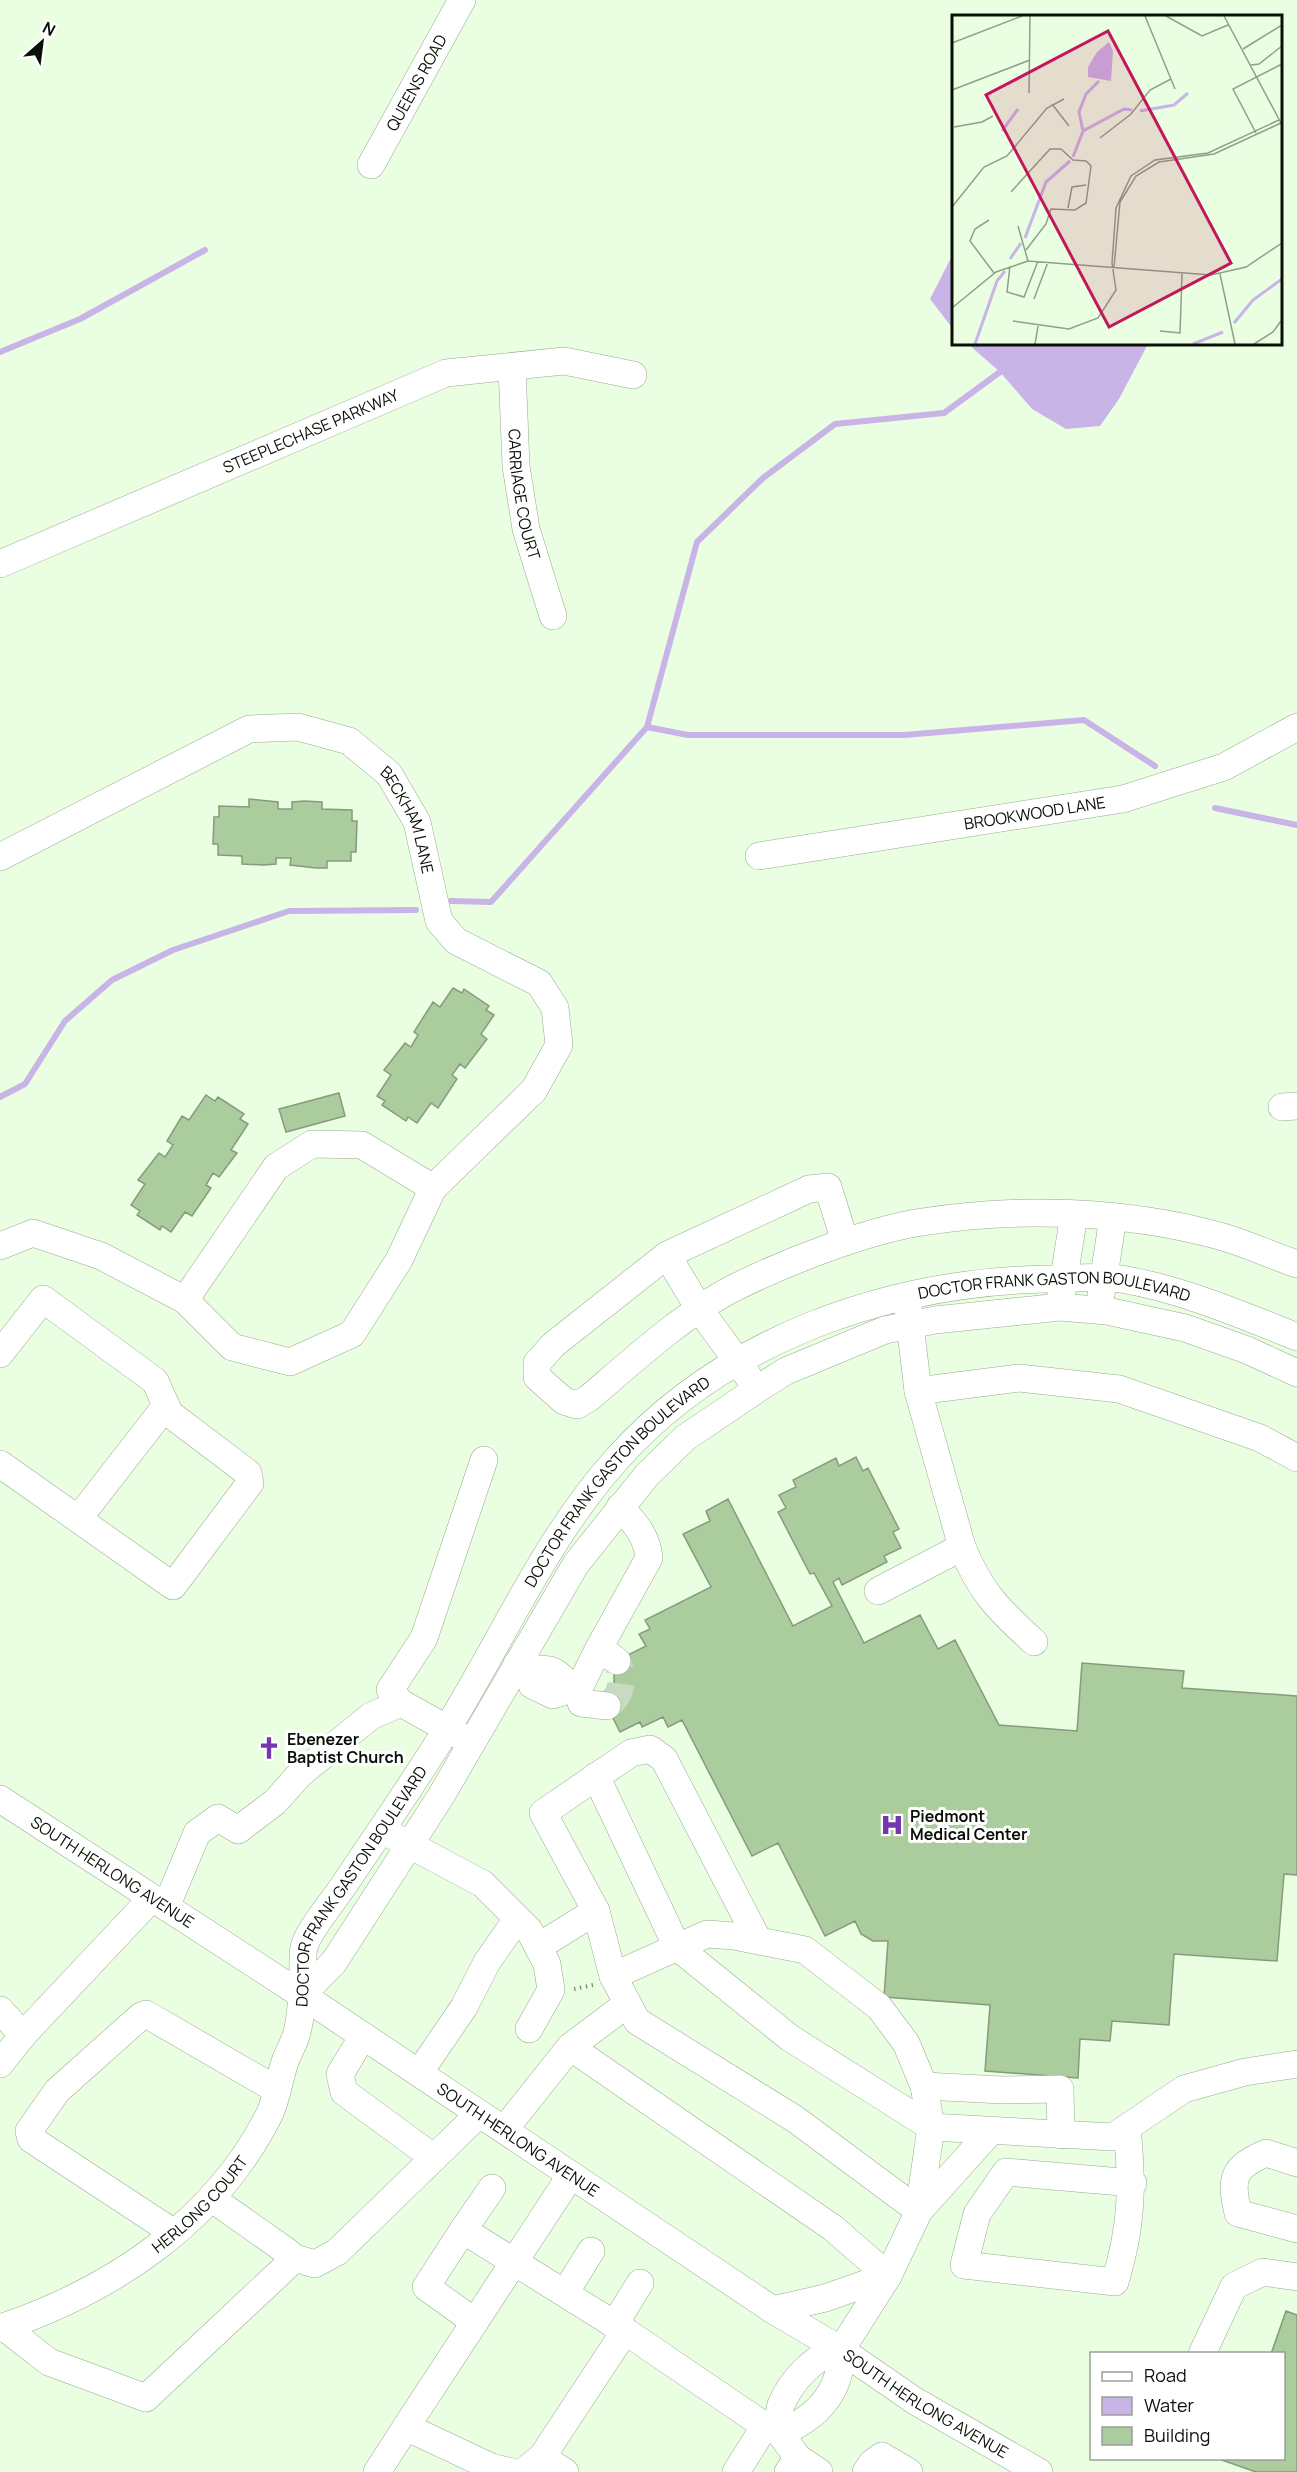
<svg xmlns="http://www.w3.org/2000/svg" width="1297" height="2472" viewBox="0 0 1297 2472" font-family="Manrope,sans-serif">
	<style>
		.water { fill: #c9b4e7 }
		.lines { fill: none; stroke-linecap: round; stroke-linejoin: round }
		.stream { stroke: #c9b4e7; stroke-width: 6 }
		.building { fill: #abcc9d; stroke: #879a7f; stroke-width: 1.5 }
		.minor-tunnel { stroke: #c8dbc0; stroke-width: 27; stroke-dasharray: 27 14; stroke-linecap: butt }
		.minor-casing { stroke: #97ab8f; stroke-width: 28 }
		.path { stroke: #84937e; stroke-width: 4; stroke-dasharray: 1.5 4.5; stroke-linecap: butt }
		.minor { stroke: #fff; stroke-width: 27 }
		.labels { text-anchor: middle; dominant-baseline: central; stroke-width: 6; stroke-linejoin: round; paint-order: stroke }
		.street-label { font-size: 16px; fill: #091007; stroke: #fff }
		.poi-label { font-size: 16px; font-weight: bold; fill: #091007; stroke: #fff; text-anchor: start }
		.inset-river { fill: none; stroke: #c9b4e7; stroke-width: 3 }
		.inset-road { fill: none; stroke: #909f8a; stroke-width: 1.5 }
		.view { fill: #c2185b; fill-opacity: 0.15; stroke: #c2185b; stroke-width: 3 }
		.inset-edge { fill: none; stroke: #091007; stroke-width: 3 }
	</style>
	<rect width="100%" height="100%" fill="#eaffe1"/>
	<path class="water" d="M953 254V329L930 299Z
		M968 344H1148L1119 399 1100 426 1066 429 1032 409 1000 372Z"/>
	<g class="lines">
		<path class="stream" d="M0 352 80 319 205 250
			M647 727 697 542 763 478 835 424 944 413 1000 372
			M1215 808 1297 825
			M451 901 491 902 647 727 688 735H904L1084 720 1155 766
			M0 1097 25 1084 65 1021 112 980 173 950 289 911 416 910"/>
	</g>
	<path class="building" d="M249 799 278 802V809H292V802L304 801 322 802V809L352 810V821H357L356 852H351V861H327V868H316L290 865 291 858H276V864L264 865 242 864V856L218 855V844H213L214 817H219V806L249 807Z
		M453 988 462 993 464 989 489 1006 486 1010 494 1015 481 1034 487 1039 465 1068 460 1064 452 1075 457 1079 438 1108 431 1103 417 1123 408 1117 406 1121 382 1105 385 1101 377 1096 391 1075 384 1070 405 1043 411 1047 418 1035 414 1032 433 1002 440 1007Z
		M339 1093 345 1116 286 1132 279 1109Z
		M206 1095 215 1101 218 1097 244 1114 240 1119 248 1124 231 1150 237 1153 219 1177 213 1173 206 1185 211 1188 192 1216 185 1212 171 1232 162 1226 160 1230 137 1215 140 1211 131 1205 145 1184 138 1180 159 1153 165 1157 173 1145 167 1141 182 1116 189 1120Z
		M856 1457 863 1471 868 1468 899 1529 893 1532 901 1548 884 1556 887 1562 842 1585 839 1578 833 1582 864 1643 920 1615 938 1649 955 1640 999 1725 1077 1731 1082 1663 1184 1671 1182 1688 1297 1696V1875L1284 1874 1277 1961 1174 1954 1169 2025 1112 2021 1110 2041 1080 2039 1078 2078 985 2071 990 2005 884 1997 888 1941H873L861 1934 855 1921 825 1936 778 1843 752 1856 682 1720 668 1727 663 1717 642 1727 640 1722 620 1732 604 1700 614 1687V1672L610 1664 646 1646 639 1634 650 1629 645 1620 711 1587 683 1534 710 1521 706 1511 728 1499 793 1626 832 1606 814 1573 810 1574 778 1512 786 1508 779 1495 796 1487 793 1480 836 1458 839 1466Z
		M1286 2311 1297 2315V2472H1256L1216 2458H1284V2354H1271Z"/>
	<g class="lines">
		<path class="minor-tunnel" d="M607 1706C623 1695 624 1677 617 1661"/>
		<g class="minor-casing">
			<g id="minor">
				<path id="s1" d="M371 165 462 0"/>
				<path id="s2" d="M512 367 516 466 526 529 553 616"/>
				<path id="s3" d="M0 564 446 373 564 361 633 375"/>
				<path id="s4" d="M759 856 1123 799 1224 767 1297 727"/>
				<path id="s5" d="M0 857 249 729 298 727 349 741 389 774 417 822 439 921 456 941 539 983 555 1008 559 1045 534 1090 433 1188 399 1260 352 1334 290 1362 232 1347 185 1300 101 1256 33 1233 0 1246"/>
				<path d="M1282 1107 1297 1106"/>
				<path d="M845 1242 828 1187 809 1189 667 1255 553 1345 537 1363V1377L564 1401 577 1405 589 1398C630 1363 686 1312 734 1288 786 1262 865 1231 922 1222 1018 1207 1121 1210 1216 1235 1243 1242 1270 1255 1297 1264"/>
				<path d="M667 1255 700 1310 748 1376"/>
				<path d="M1101 1295 1113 1218"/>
				<path d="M1061 1296 1074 1215"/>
				<path d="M185 1300 276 1167 312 1144 362 1145 433 1188"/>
				<path d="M908 1308 918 1391 962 1547C981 1593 998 1609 1034 1642"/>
				<path d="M0 1354 43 1299 155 1381 170 1414 248 1473 250 1483 173 1586 0 1464"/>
				<path d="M918 1391 1019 1378 1119 1389 1260 1438 1297 1458"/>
				<path d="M78 1519 165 1407"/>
				<path d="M878 1591 962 1547"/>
				<path d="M599 1648 649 1558C647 1536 635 1523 620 1507"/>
				<path d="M517 1664C543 1676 550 1658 571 1689"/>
				<path d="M529 1669 532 1685 553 1695 571 1689 578 1690"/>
				<path d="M607 1706 581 1703 578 1690 599 1648 617 1661"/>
				<path d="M462 1737 401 1703 390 1690 424 1638 484 1460"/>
				<path d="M596 1776 677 1947 790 2038 931 2127"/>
				<path id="s6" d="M0 1799 302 1995 773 2310 841 2350 915 2401 1039 2472"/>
				<path d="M393 1836 483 1884 529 1930 547 1964 551 1990 529 2029"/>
				<path d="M166 1907 197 1833 218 1818 238 1830 275 1802 300 1774 371 1716 401 1703"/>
				<path d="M596 1911 543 1813 631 1753 650 1749 664 1759 758 1940"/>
				<path d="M538 1947 596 1911 613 1976 637 2021 795 2119 919 2211 990 2132"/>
				<path d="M613 1976 707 1934 734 1936 805 1950 879 2007 906 2043 924 2086 931 2127"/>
				<path d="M302 1995 334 1962 441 1796 576 1564 647 1475 685 1438 759 1388 786 1371 885 1330 935 1320 1060 1307 1107 1311 1185 1328 1247 1350 1297 1373"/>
				<path d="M0 2010 23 2035"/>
				<path d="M363 2036 340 2074 344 2092 434 2158"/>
				<path d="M570 2047 627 2004"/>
				<path d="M0 2064 23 2035 152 1898"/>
				<path d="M419 2073 464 2007 487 1962 517 1919"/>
				<path d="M924 2086 1002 2090 1060 2089 1061 2135"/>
				<path d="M1127 2128C1133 2186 1132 2226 1115 2282L964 2265 977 2214 1006 2172 1133 2183"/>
				<path d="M504 2130 570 2047 833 2228 888 2276 825 2298 773 2310"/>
				<path d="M1297 2163 1266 2153C1232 2168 1230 2178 1238 2213L1297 2229"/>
				<path d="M492 2188 463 2230 625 2331"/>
				<path d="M463 2230 426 2287 475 2322"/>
				<path d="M174 2233 31 2139 29 2131 57 2091 141 2016 146 2014 277 2090"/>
				<path d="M291 2257 315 2264 337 2252 479 2114"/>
				<path d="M565 2293 591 2251"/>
				<path d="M614 2325 640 2283"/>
				<path d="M4 2327 49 2362 146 2398 291 2262 289 2253 211 2198"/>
				<path id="s7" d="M0 2328C111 2291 215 2222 269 2115 277 2099 279 2079 285 2062 288 2053 293 2045 296 2036 302 2016 302 1993 303 1972 303 1963 302 1952 305 1944 311 1927 335 1899 346 1882 380 1831 416 1780 448 1727 503 1638 545 1540 615 1461 723 1339 888 1282 1047 1279 1071 1279 1098 1275 1121 1279 1181 1289 1240 1314 1297 1337"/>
				<path d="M841 2350 888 2276 919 2211 931 2127 1113 2137 1184 2089 1245 2072 1297 2064"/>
				<path d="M1202 2354 1234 2286 1263 2272 1297 2277"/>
				<path d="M780 2433C780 2425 778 2413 781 2405 791 2381 815 2354 841 2350"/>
				<path d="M780 2433C817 2418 842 2392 841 2350"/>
				<path d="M542 2457 625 2331 765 2426"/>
				<path d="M798 2458 819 2472"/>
				<path d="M529 2467 542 2457 565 2472"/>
				<path d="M377 2472 406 2427"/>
				<path d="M512 2472 491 2467 406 2427 571 2175"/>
				<path d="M736 2472 765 2426 780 2433 798 2458 788 2472"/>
				<path d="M866 2472 872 2463 882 2456 909 2472"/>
			</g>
		</g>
		<path class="path" d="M574 1989 593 1985"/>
		<use href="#minor" class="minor"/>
	</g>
	<defs>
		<g id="church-bare" transform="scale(1.8)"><path d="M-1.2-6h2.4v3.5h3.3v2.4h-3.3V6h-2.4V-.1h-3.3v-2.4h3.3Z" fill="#7438ae" stroke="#fff" stroke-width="2.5" paint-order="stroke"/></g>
		<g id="hospital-bare" transform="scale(1.8)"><path d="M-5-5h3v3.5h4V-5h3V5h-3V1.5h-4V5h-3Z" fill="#7438ae" stroke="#fff" stroke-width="2.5" paint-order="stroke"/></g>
	</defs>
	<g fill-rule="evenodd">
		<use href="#church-bare" x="269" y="1748"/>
		<use href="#hospital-bare" x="892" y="1825"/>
	</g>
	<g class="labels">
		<g class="street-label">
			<text stroke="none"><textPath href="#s1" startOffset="94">QUEENS ROAD</textPath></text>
			<text stroke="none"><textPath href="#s3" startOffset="338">STEEPLECHASE PARKWAY</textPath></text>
			<text stroke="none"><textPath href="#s2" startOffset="128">CARRIAGE COURT</textPath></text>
			<text stroke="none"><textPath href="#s4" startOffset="279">BROOKWOOD LANE</textPath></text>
			<text stroke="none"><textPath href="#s5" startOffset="484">BECKHAM LANE</textPath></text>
			<text stroke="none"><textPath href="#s7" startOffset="1593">DOCTOR FRANK GASTON BOULEVARD</textPath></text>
			<text stroke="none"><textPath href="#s7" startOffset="1089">DOCTOR FRANK GASTON BOULEVARD</textPath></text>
			<text stroke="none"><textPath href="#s7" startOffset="603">DOCTOR FRANK GASTON BOULEVARD</textPath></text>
			<text stroke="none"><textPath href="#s6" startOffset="134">SOUTH HERLONG AVENUE</textPath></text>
			<text stroke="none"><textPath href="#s6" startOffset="620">SOUTH HERLONG AVENUE</textPath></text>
			<text stroke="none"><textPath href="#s7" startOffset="238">HERLONG COURT</textPath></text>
			<text stroke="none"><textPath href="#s6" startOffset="1106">SOUTH HERLONG AVENUE</textPath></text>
		</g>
		<g class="poi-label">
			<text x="287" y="1739">Ebenezer<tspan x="287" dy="18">Baptist Church</tspan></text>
			<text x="910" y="1816">Piedmont<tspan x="910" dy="18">Medical Center</tspan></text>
		</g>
	</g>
	<g transform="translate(952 15)">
		<rect width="330" height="330" fill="#eaffe1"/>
		<path d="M157 27 161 36 159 66 136 62V52L145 37Z" fill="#c9b4e7"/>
		<path class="inset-river" d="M188 96 222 90 236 78M50 116 66 94M131 116 127 97 134 79 147 66M121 142 131 116 172 94 180 95M73 223 94 167 118 146M58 244 69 228M282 308 301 285 330 264M23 329 45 266 53 256M241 329 271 317"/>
		<path class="inset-road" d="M193 1 223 74M214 1 250 21 276 10M272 1 330 110M0 28 70 1M291 34 330 10M299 50 307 49 330 31M0 75 78 45M77 78 78 1M100 89 117 111M0 104V127M2 112 30 107 41 101M304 118 281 74 330 49M148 123 179 99 198 75 219 64M59 177 98 134H109L121 145 134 146 139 151 134 188 123 195 99 194 94 209 74 235M0 192 32 152 55 141 95 93 112 84M116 193 120 172 134 170M37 205 23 214 18 226 42 258M66 211 76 246M58 251 55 277 72 282 86 246M162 252 168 187 184 161 207 147 262 139 329 108M268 259 283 329M82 284 96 247M0 293 44 257 76 246 259 260 294 252 330 228M61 306 117 314 146 303 164 275 160 248 164 193 179 161 203 145 256 138 327 105M208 316 228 318 230 259M83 329 86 311M302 329 321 317 329 306"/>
		<path class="view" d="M156 16 279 248 157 312 34 80Z"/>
		<rect width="330" height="330" class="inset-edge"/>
	</g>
	<rect x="1090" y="2352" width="195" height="108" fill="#ffffff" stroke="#9d9f9c" stroke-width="1.5"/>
	<rect x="1102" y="2372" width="30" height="9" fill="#ffffff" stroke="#9d9f9c" stroke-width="1.5"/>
	<text x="1144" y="2382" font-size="18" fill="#091007">Road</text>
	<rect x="1102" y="2397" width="30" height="18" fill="#c9b4e7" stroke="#9d9f9c" stroke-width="1.5"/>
	<text x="1144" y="2412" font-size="18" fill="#091007">Water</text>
	<rect x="1102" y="2427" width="30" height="18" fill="#abcc9d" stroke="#9d9f9c" stroke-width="1.5"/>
	<text x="1144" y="2442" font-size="18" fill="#091007">Building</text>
	<g transform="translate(42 42) rotate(28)" stroke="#ffffff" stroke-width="4.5" paint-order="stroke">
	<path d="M0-4.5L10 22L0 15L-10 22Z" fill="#091007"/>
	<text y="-9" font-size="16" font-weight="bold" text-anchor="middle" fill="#091007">N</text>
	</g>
</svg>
